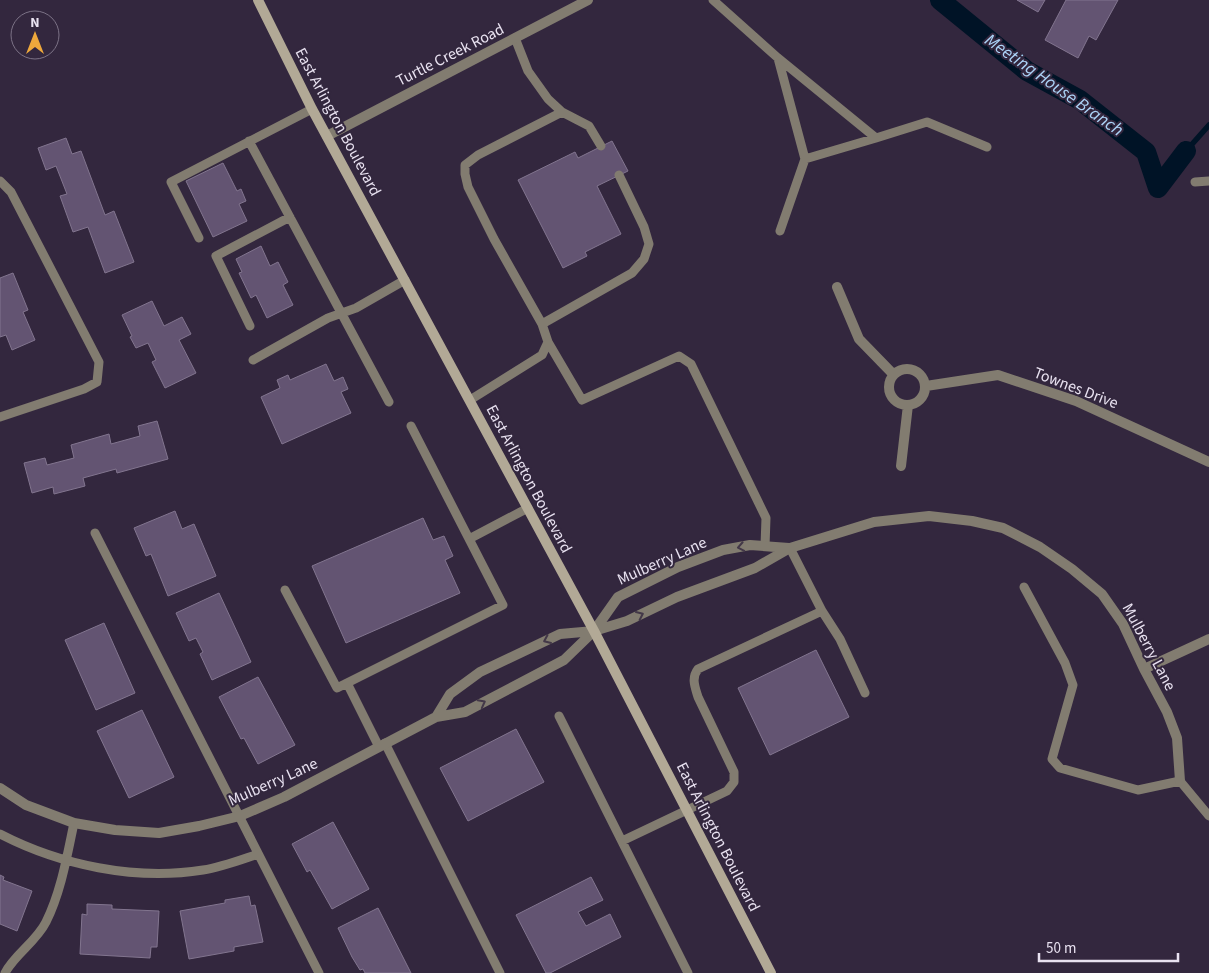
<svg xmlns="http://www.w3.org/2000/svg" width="1209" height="973" viewBox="0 0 1209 973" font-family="'Source Sans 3',sans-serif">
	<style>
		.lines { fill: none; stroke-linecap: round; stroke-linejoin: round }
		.stream { stroke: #001326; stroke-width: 5.5 }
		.canal { stroke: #001326; stroke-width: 20 }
		.building { fill: #635472; stroke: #82758f }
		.lane { stroke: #827c70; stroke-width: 9 }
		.street { stroke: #827c70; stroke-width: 10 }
		.secondary { stroke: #b2a996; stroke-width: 10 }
		.oneway { stroke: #433848 }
		.labels { text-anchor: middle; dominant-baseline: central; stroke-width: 4; stroke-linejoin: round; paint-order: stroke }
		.street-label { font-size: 16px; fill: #e9e2f1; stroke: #33273e }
		.water-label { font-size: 18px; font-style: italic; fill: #acd3f7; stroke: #33273e }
	</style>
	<rect width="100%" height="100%" fill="#33273e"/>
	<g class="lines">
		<path class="stream" d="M1186 151 1209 125"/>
		<path class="canal" d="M940 0 1027 71 1080 100 1146 152 1158 188 1186 151"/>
	</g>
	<path class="building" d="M1017 0H1045L1038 12Z
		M1066 0H1118L1096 40 1089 36 1078 58 1045 40Z
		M66 138 72 154 81 151 105 215 114 211 134 262 105 273 88 227 73 232 60 196 67 194 56 166 46 170 38 148Z
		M612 141 628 171 597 186 621 234 585 252 587 256 563 268 518 180 575 152 578 158Z
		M223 163 237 191 241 189 246 201 239 204 247 221 213 237 186 181Z
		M261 246 270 266 278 262 288 282 283 285 293 305 267 318 256 295 251 298 239 273 242 272 236 259Z
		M13 273 28 310 23 312 35 340 12 350 6 335 0 337V278Z
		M152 301 164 326 182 317 191 334 179 340 196 373 165 388 152 362 156 360 148 343 136 348 130 337 132 336 122 315Z
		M326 364 334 381 343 377 348 389 341 392 351 413 282 444 261 397 280 388 277 380 288 375 290 380Z
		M157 421 168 459 117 473 116 469 83 478 85 486 54 494 53 487 32 493 24 463 45 458 47 465 74 458 71 445 109 434 111 444 140 436 138 426Z
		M175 511 182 529 194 524 216 576 168 596 151 554 146 556 134 528Z
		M423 518 433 540 444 536 453 556 445 560 460 593 346 643 312 566Z
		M219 593 251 662 212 680 200 654 203 652 196 638 189 641 176 613Z
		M104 623 135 693 96 710 65 640Z
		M816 650 849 717 770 755 738 688Z
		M258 677 295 745 258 764 244 738 241 739 219 697Z
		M142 710 174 777 129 798 97 731Z
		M516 729 544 782 468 821 440 768Z
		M333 822 369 889 332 909 310 870 307 872 292 844Z
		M0 875 4 877 3 880 32 891 17 931 0 924Z
		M591 877 603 900 578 912 586 926 610 914 621 937 550 973H546L516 915Z
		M249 896 251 906 255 905 263 942 234 947V951L189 959 180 911 225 903V900Z
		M87 904 112 905V909L159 911 157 947H151L150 958 80 954 82 914 87 915Z
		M378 908 411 973H365L363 969 360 970 352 957 338 928Z"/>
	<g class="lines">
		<path class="lane" d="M713 0 778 58 876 138 805 159 778 58
			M562 112 589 126 601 146
			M876 138 927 122 987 147
			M249 141 389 402
			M0 181 11 192 99 362 97 382 84 389 0 417
			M1195 182 1209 181
			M780 231 805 159
			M199 238 171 182 312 109
			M542 324 632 273 644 259 649 244 644 227 619 175
			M250 326 216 256 290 217
			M548 342 582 400 679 356 691 364 766 518 765 546
			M253 360 328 318 356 308 405 280
			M470 400 542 355 548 342 542 324 494 239 468 187 465 174V165L478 155 562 112 548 99 528 71 515 38
			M95 533 319 973
			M469 539 528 508
			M1024 587 1065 663 1073 685 1052 759 1060 768 1138 790 1180 781 1209 816
			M285 590 337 688 347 683
			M822 611 840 639 865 693
			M559 716 688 973
			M385 743 500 973
			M379 747 347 683 503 605 411 426
			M0 834C60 865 135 881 203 870 222 867 240 860 258 854
			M622 841 727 791 734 782V772L698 697C695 687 691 678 698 669L822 611 790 548
			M5 973C15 954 36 942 46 922 61 892 67 856 74 823"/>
		<path class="street" d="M327 136 588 0
			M837 287 859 339 893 374
			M889 387a18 18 0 1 1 36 0a18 18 0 1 1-36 0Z
			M926 386 998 375 1076 401 1209 462
			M901 466 908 405
			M1144 669 1209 639
			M436 717 450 694 480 672 560 634 594 631 627 621 677 597 755 568 790 548 874 522 929 516 972 521 1003 528 1040 547 1072 569 1102 594 1123 624 1144 669 1167 712 1177 738 1180 781
			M0 788 26 805 74 823 115 830 159 833 199 826 240 816 284 797 436 717 465 712 564 660 594 631 618 597 678 567 723 550 750 545 789 548"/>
		<path class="secondary" d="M258 0 312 109 594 631 771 973"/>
	</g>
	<defs><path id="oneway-chevron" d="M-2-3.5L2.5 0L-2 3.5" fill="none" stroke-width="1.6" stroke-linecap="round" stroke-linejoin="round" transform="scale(1.25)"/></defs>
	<g class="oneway">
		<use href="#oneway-chevron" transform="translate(741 547) rotate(169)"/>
		<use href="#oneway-chevron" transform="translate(640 615) rotate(-25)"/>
		<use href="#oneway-chevron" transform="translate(547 640) rotate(156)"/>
		<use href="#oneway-chevron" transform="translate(482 703) rotate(-28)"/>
	</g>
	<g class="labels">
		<g class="street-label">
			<text transform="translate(450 55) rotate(-27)">Turtle Creek Road</text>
			<text transform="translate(338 122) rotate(62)">East Arlington Boulevard</text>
			<text transform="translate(1076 388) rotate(21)">Townes Drive</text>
			<text transform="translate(529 479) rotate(62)">East Arlington Boulevard</text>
			<text transform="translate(662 561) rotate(-24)">Mulberry Lane</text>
			<text transform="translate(1149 647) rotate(62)">Mulberry Lane</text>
			<text transform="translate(273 782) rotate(-24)">Mulberry Lane</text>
			<text transform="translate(718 837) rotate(63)">East Arlington Boulevard</text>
		</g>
		<g class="water-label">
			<text transform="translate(1054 85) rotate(35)">Meeting House Branch</text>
		</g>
	</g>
	<g transform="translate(35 35)"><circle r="24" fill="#33273e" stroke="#7c7286"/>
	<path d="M0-4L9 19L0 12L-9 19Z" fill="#eea83c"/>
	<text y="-8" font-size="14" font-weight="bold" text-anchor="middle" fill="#e9e2f1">N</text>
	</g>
	<path d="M1039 953v8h139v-8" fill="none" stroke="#e9e2f1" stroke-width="2.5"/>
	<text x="1046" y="953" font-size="15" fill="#e9e2f1" stroke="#33273e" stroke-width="4" paint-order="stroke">50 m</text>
</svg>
